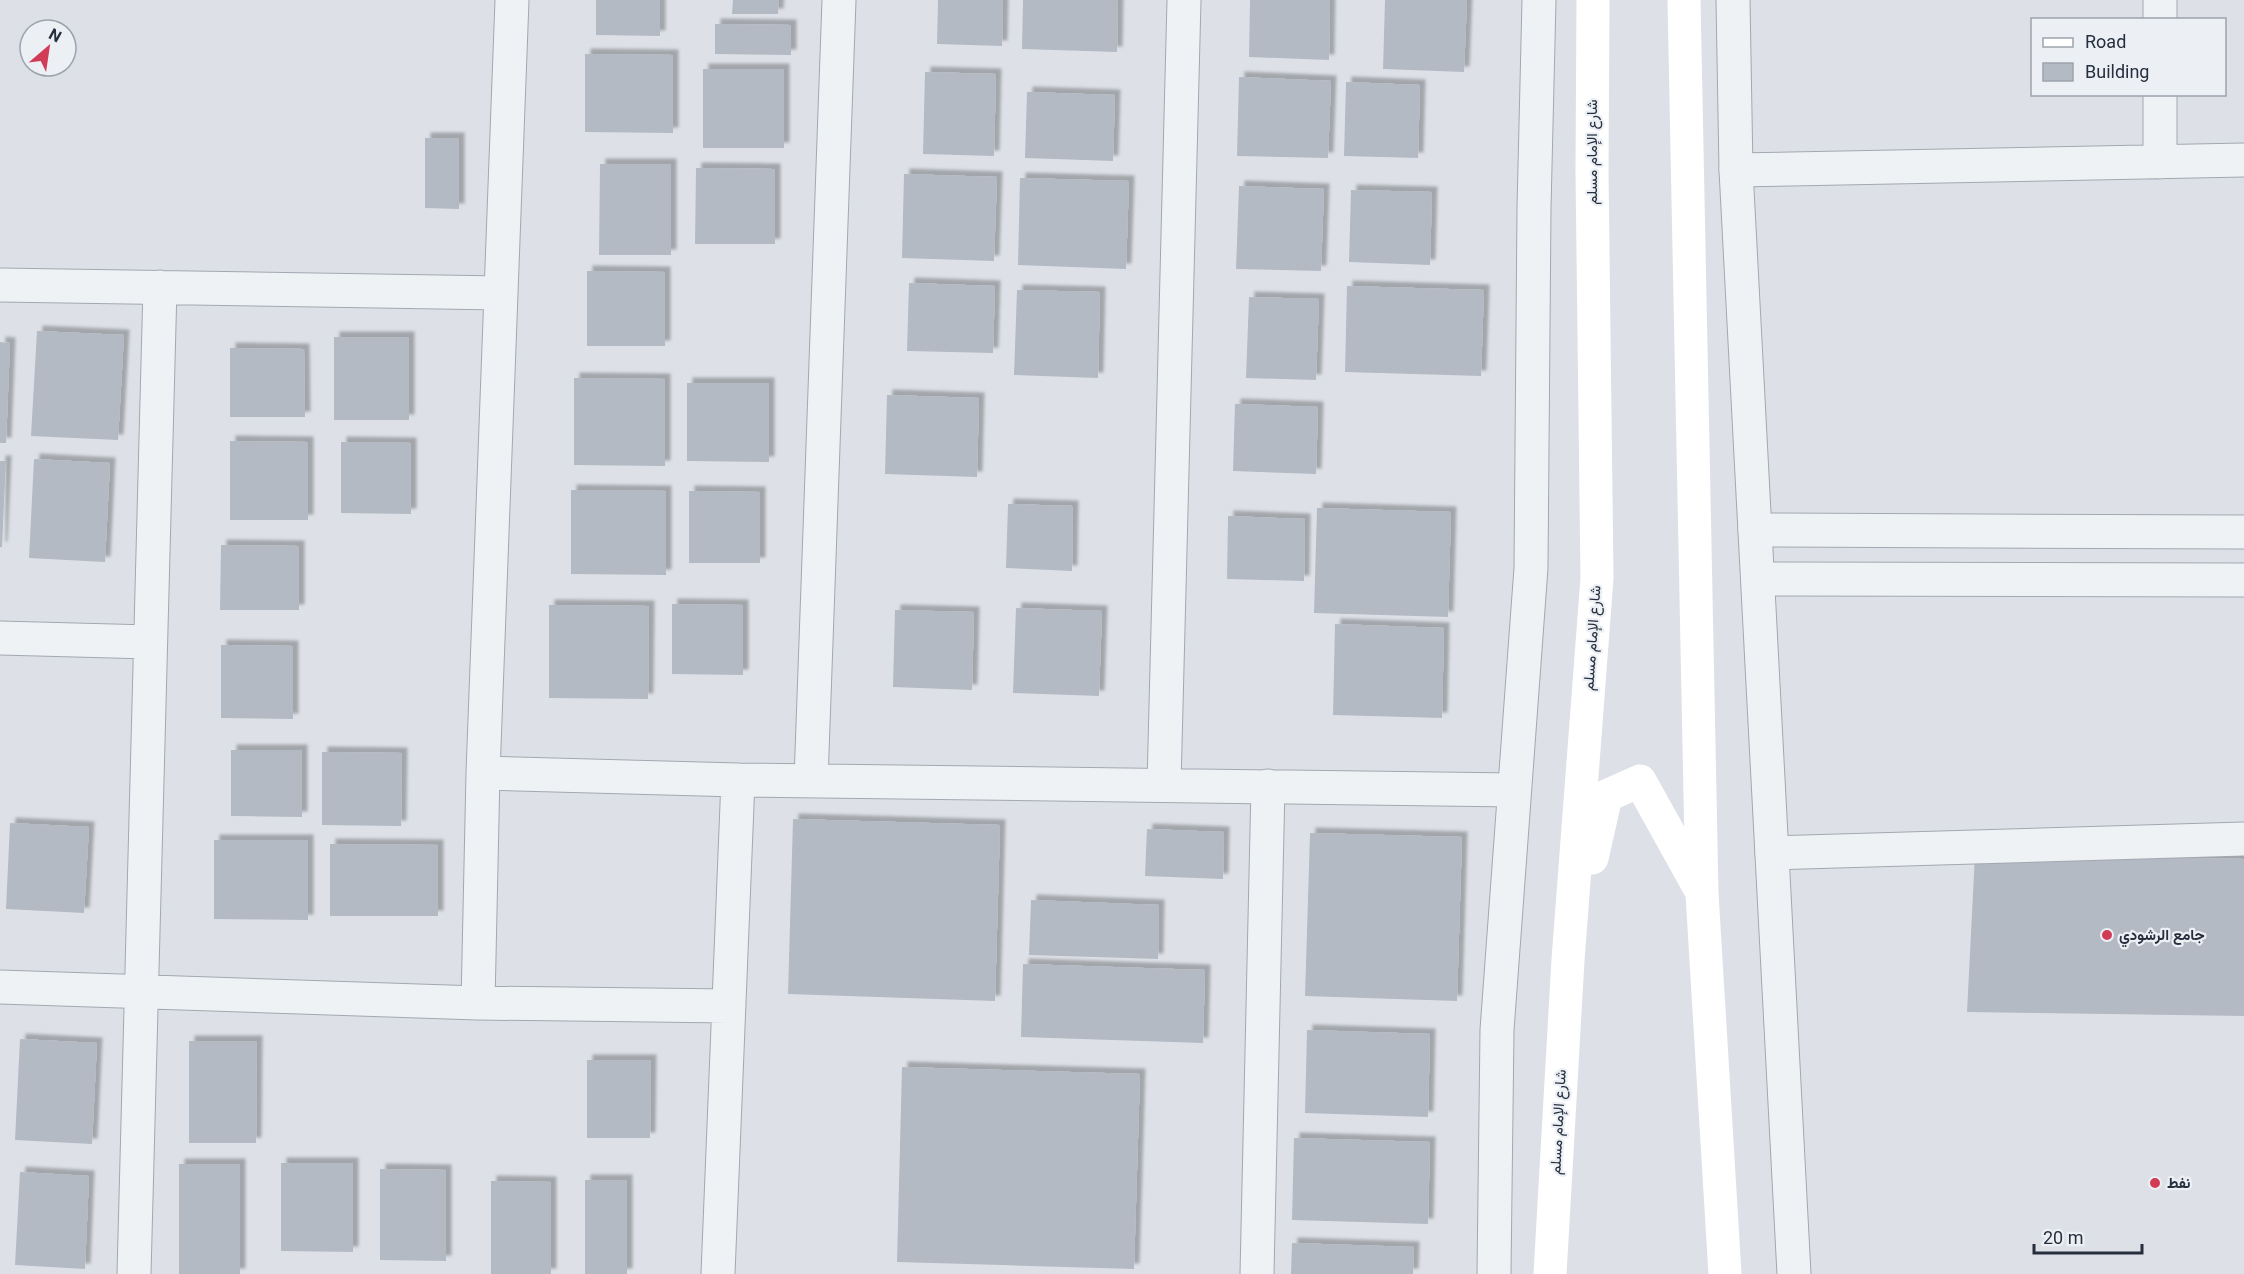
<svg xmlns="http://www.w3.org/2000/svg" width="2244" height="1274" viewBox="0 0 2244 1274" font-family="Roboto,Vazirmatn,sans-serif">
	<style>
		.building { fill: #b4bac4; filter: url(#shadow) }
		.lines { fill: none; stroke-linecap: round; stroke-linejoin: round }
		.minor-casing { stroke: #a2a8b1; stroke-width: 35 }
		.tertiary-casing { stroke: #a2a8b1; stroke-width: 35 }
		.minor { stroke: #eff2f5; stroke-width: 33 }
		.tertiary { stroke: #eff2f5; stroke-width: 33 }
		.secondary { stroke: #fff; stroke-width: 33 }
		.poi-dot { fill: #d23b55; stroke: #ecf0f5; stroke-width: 2 }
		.labels { text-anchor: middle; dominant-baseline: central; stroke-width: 4.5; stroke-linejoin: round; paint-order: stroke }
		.street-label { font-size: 15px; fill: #262f3e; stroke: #ecf0f5 }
		.poi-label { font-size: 15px; font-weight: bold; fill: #262f3e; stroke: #ecf0f5; text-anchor: start }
	</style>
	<defs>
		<filter id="shadow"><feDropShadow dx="5.5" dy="-5.5" stdDeviation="1.5" flood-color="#0004"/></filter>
	</defs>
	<rect width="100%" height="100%" fill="#dde1e7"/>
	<path class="building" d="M596 0H660V36L596 35Z
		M733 0H779L778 14H732Z
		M938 0H1003L1002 46 937 44Z
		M1023 0H1118L1117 52 1022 49Z
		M1250 0H1330L1329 60 1249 57Z
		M1385 0H1467L1464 72 1383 69Z
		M715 24 791 25V55L715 54Z
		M585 54 673 55V133L585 132Z
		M703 69H784V148H703Z
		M925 72 996 74 994 156 923 154Z
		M1239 77 1331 81 1328 158 1237 156Z
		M1346 82 1420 85 1418 158 1344 156Z
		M1027 92 1115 95 1113 161 1025 158Z
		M425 138H459V209L425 208Z
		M600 164H671V255H599Z
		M696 168 775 169V244H695Z
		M904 174 997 177 994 261 902 258Z
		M1020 178 1129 181 1126 269 1018 265Z
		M1239 186 1324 189 1321 271 1236 269Z
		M1351 190 1432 192 1430 265 1349 262Z
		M587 271 665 272V346H587Z
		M909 283 995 286 993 353 907 351Z
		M1347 286 1484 290 1481 376 1345 372Z
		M1017 290 1100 292 1098 378 1014 375Z
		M1249 297 1319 299 1316 380 1246 378Z
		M37 331 124 335 118 440 31 436Z
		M334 337H409V420H334Z
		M0 342 10 343 6 443H0Z
		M230 348 304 349 305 417H230Z
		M574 378 665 379V466L574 465Z
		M687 383H769V462L687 461Z
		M887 395 979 398 977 477 885 474Z
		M1235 404 1318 407 1316 474 1233 471Z
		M230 441 308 442V520H230Z
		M341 442 411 443V514L341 513Z
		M34 459 110 463 105 562 29 558Z
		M0 461H6L2 547H0Z
		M571 490 666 491V575L571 574Z
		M689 491 760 492V563H689Z
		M1008 504 1073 506 1072 571 1006 568Z
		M1317 508 1451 512 1448 617 1314 613Z
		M1228 516 1305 519 1304 581 1227 579Z
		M221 545 299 546V610H220Z
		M672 604 743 605V675L672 674Z
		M549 605 649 606 648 699 549 698Z
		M1016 608 1102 611 1099 696 1013 693Z
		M895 610 974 612 972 690 893 687Z
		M1335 624 1444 628 1442 718 1333 715Z
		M221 645 293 646V719L221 718Z
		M231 750H302V817L231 816Z
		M322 752 402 753 401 826 322 825Z
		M793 819 1000 825 995 1001 788 994Z
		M10 823 89 827 84 913 6 909Z
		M1147 829 1224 832 1223 879 1145 876Z
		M1310 833 1462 837 1457 1001 1305 996Z
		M214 840H308V920L214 919Z
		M330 844 438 845V916H330Z
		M1975 854 2244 859V1016L1967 1012Z
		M1031 900 1159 905 1158 959 1029 955Z
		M1023 964 1205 970 1203 1043 1021 1037Z
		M1307 1030 1430 1034 1428 1117 1305 1113Z
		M20 1039 97 1043 92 1144 15 1140Z
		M189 1041H257L256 1143H189Z
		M587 1060H651L650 1138H587Z
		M902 1067 1140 1074 1134 1269 897 1262Z
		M1294 1138 1430 1142 1428 1224 1292 1220Z
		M281 1163H353V1252L281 1251Z
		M179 1164H240V1274H179Z
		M380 1169 446 1170V1261L380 1260Z
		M20 1172 89 1176 85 1269 15 1265Z
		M585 1180H627V1274H585Z
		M491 1181 551 1182V1274H491Z
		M1292 1243 1414 1247 1413 1274H1291Z"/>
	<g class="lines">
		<g class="minor-casing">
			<path id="minor" d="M2160 0V20
				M2160 94V162
				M1736 170 2244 160
				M0 285 501 293
				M1755 530 2244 532
				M1758 579 2244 580
				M0 638 150 642
				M483 773 738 780 1514 790
				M811 781 839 0
				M1164 785 1184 0
				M1772 853 2244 839
				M0 987 478 1003 729 1006
				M478 1003 483 773 512 0
				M134 1274 160 287
				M718 1274 738 780
				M1257 1274 1268 786"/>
		</g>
		<g class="tertiary-casing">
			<path id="tertiary" d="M1733 0 1736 170 1794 1274
				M1494 1274 1497 1030 1531 568 1534 208 1539 0"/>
		</g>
		<use href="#minor" class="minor"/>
		<use href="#tertiary" class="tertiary"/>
		<path class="secondary" d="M1684 0 1702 894 1725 1274
			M1592 858 1606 796 1640 781 1700 889
			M1550 1274 1568 960 1597 578 1592 171 1593 0"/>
	</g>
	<g class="poi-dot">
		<circle cx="2107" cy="935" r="6"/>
		<circle cx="2155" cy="1183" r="6"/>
	</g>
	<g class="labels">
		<g class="street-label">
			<text transform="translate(1592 152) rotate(-90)">شارع الإمام مسلم</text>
			<text transform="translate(1592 638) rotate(-86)">شارع الإمام مسلم</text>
			<text transform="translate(1558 1122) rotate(-87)">شارع الإمام مسلم</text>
		</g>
		<g class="poi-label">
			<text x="2119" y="935">جامع الرشودي</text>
			<text x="2167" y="1183">نفط</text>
		</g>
	</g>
	<rect x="2031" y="18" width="195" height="78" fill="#ecf0f5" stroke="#9da3ac" stroke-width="1.5"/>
	<rect x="2043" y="38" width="30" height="9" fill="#ffffff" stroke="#9da3ac" stroke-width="1.5"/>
	<text x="2085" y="48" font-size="18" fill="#262f3e">Road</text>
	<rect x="2043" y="63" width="30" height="18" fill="#b4bac4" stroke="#9da3ac" stroke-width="1.5"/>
	<text x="2085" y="78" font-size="18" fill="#262f3e">Building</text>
	<g transform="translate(48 48) rotate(29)"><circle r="28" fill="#ecf0f5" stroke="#9da3ac" stroke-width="1.5"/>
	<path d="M0-4.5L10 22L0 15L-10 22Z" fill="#d23b55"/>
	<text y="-9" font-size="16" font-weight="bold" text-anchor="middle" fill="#262f3e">N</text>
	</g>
	<path d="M2034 1244v9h108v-9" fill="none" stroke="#262f3e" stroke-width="3"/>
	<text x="2043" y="1244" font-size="18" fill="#262f3e" stroke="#ecf0f5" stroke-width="4.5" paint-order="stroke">20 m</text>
</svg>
